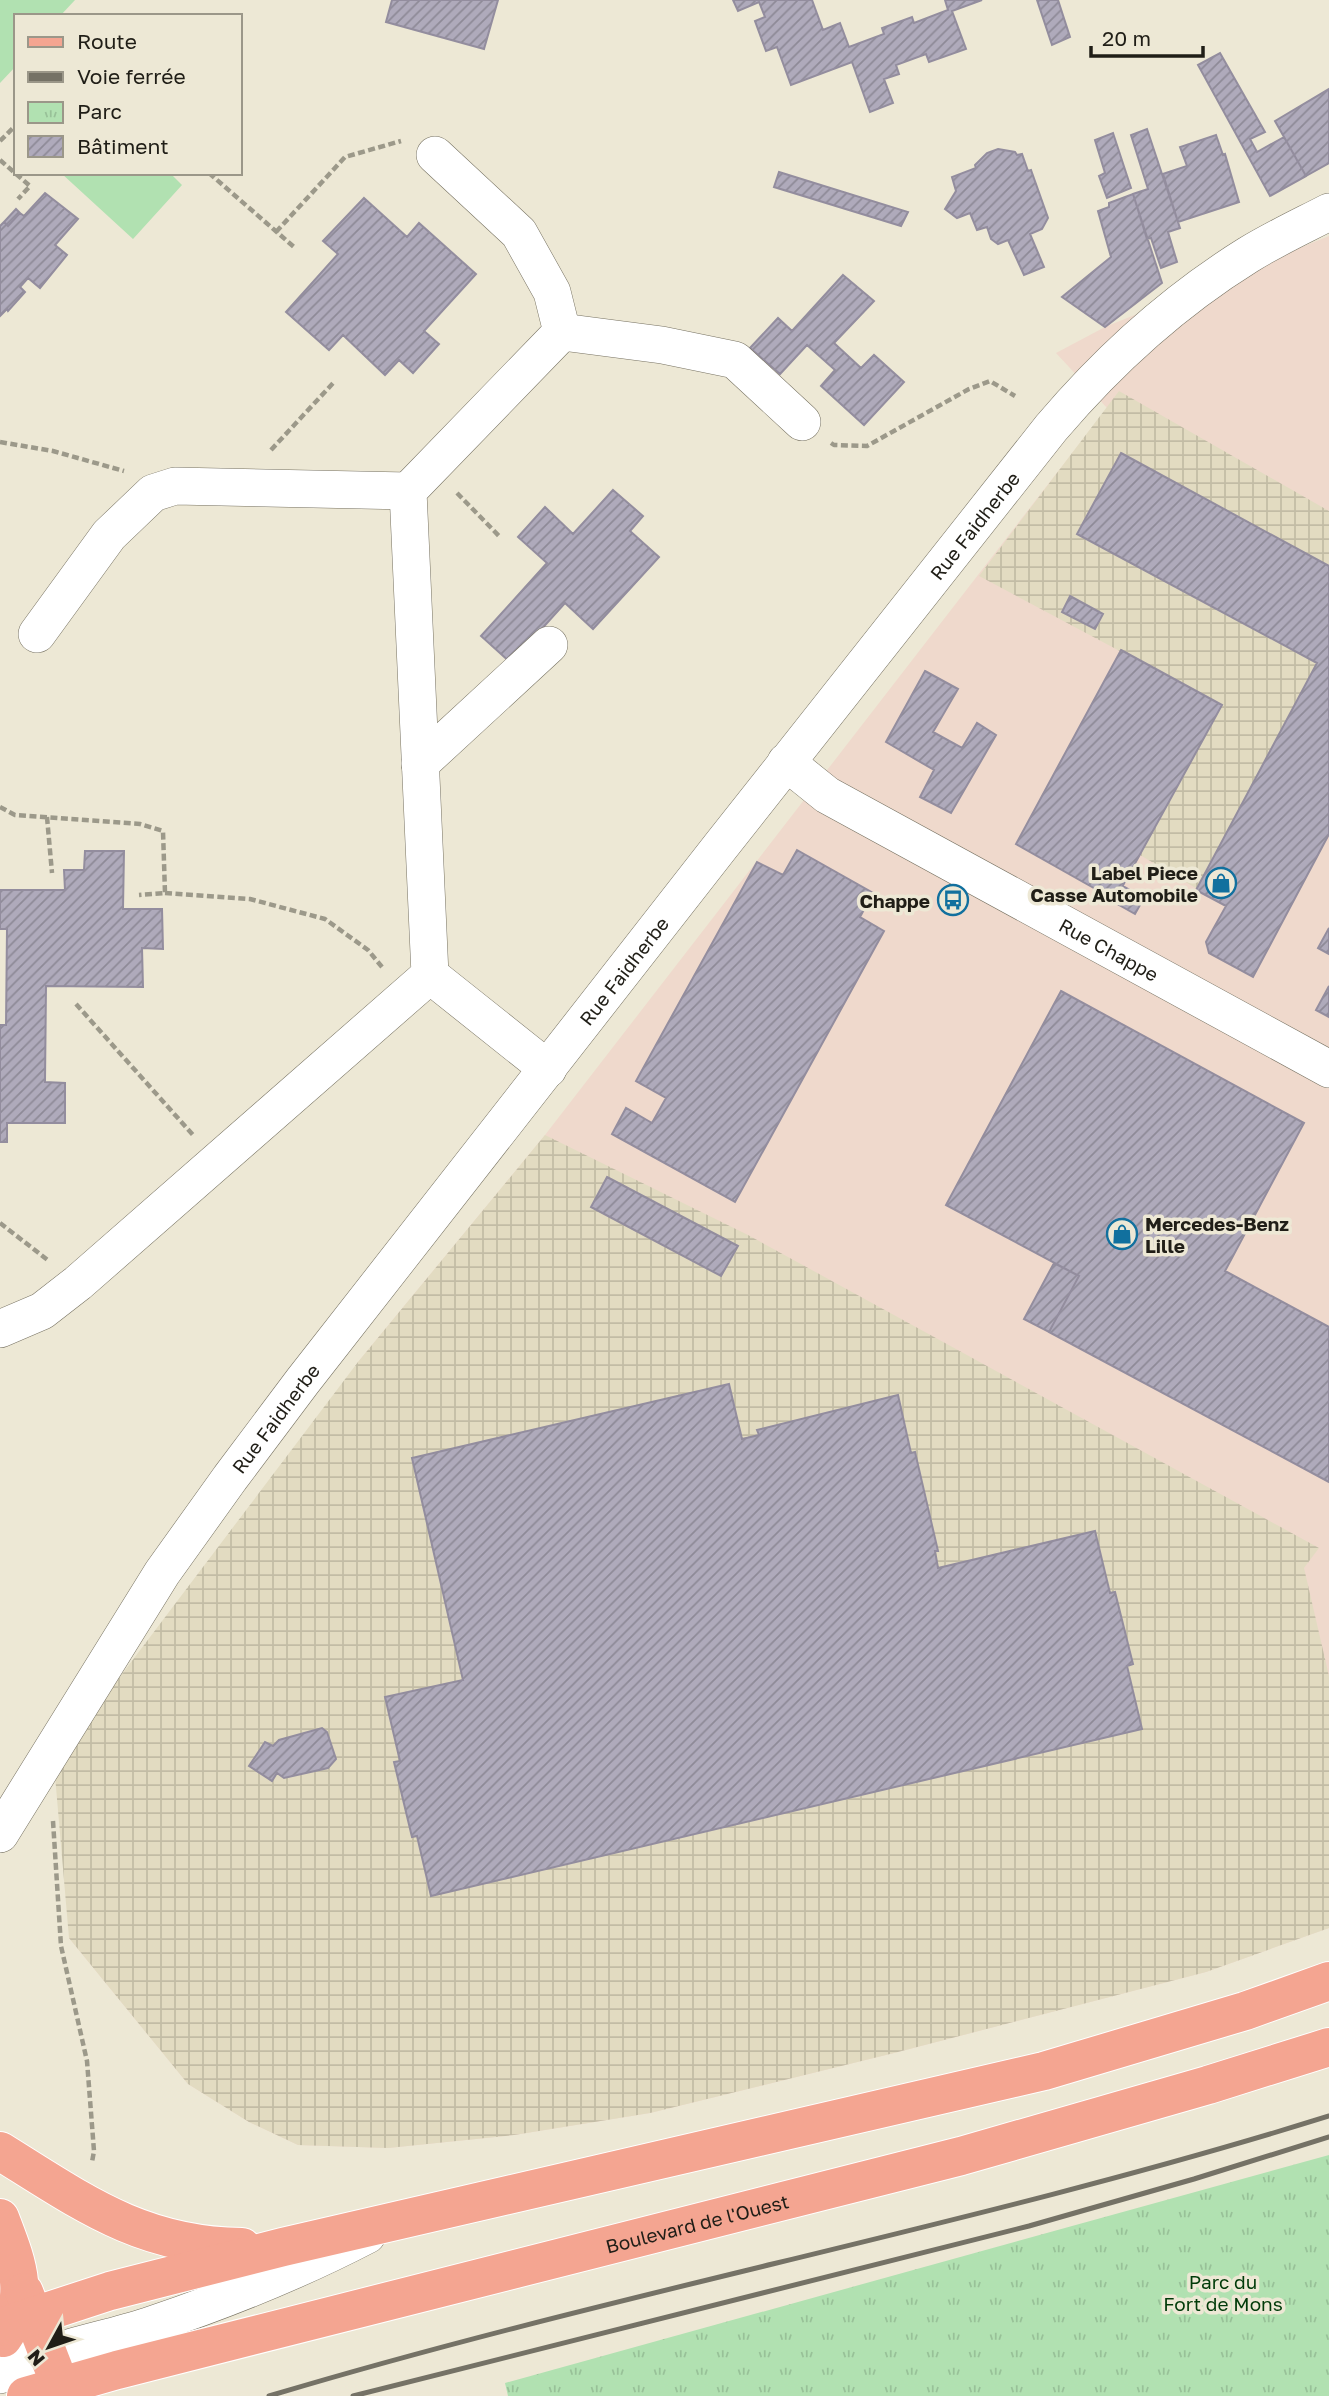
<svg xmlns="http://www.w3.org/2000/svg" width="1329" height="2396" viewBox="0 0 1329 2396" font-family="'Golos Text',sans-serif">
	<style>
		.commercial { fill: #efd9cc }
		.industrial { fill: url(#industrial-grid) }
		.grass { fill: #b1e1b1 }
		.park { fill: url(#park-tufts) }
		.building { fill: url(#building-hatch); stroke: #938d9e; stroke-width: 2 }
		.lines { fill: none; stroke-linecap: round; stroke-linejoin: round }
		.minor-casing { stroke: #777262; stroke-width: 38 }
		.major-casing { stroke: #fff; stroke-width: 40 }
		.path { stroke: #9c998a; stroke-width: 4.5; stroke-dasharray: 7 3.5; stroke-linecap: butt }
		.minor { stroke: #fff; stroke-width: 37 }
		.major { stroke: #f4a591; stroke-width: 38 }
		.rail { stroke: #757266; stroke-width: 5 }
		.labels { text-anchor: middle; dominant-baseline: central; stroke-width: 7; stroke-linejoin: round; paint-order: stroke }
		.street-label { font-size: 19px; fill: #201e17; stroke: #ede8d5 }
		.poi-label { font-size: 19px; font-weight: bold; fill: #201e17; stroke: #ede8d5; text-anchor: end }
		.park-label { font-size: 19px; fill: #003b09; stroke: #ede8d5 }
	</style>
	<defs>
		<pattern id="industrial-grid" width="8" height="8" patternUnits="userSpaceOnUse" patternTransform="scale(1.75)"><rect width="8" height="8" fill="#e2dbc1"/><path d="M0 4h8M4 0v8" fill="none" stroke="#c2bca5"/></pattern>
		<pattern id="park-tufts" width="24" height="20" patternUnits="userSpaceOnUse" patternTransform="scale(1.75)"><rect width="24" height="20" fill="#b1e1b1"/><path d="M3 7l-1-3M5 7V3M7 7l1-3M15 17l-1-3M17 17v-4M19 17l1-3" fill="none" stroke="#98c198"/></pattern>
		<pattern id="building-hatch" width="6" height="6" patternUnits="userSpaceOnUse" patternTransform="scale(1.75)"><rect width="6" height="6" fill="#afaabb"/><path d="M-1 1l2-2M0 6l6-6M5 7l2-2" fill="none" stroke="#8e8a97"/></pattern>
	</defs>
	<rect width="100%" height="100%" fill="#ede8d5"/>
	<path class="commercial" d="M1329 236V1928L1206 1972 894 2053 650 2113 514 2135 388 2148 298 2145 249 2122 188 2084 69 1938 358 1362 545 1135 1107 408 1056 353 1105 327Z"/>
	<path class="industrial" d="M1119 391 1329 511V834L1253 977 1209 953 1206 942 1226 906 1140 855 1221 705 979 576Z
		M545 1135 748 1235 1319 1548 1304 1568 1329 1676V1928L1206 1972 894 2053 650 2113 514 2135 388 2148 298 2145 249 2122 188 2084 69 1938 54 1764 358 1362Z"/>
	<path class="grass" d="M0 0H75L60 16H16V66L0 83Z
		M61 173H170L182 185 133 239Z"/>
	<path class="park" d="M1329 2155V2396H508L505 2383Z"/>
	<path class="building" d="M392 0H498L484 49 386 22Z
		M733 0H812L823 30 840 23 849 47 884 34 882 28 912 17 914 23 948 10 945 0H982L952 11 966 49 929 62 926 54 896 65 899 74 884 79 893 103 870 112 852 62 791 85 777 47 766 51 755 21 765 17 759 2 738 11Z
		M1037 0H1058L1070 37 1052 45Z
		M1220 53 1265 132 1250 139 1257 152 1284 137 1306 176 1270 196 1198 65Z
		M1329 89V163L1306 176 1275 121Z
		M1147 129 1180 228 1168 232 1177 262 1161 268 1151 238 1147 239 1133 194 1148 189 1131 135Z
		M1113 133 1131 188 1107 198 1099 176 1105 173 1095 140Z
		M1216 135 1223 155 1225 154 1239 202 1178 222 1163 174 1187 166 1180 147Z
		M998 149 1015 152 1017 155 1022 154 1028 171 1031 170 1048 218 1042 229 1030 234 1044 267 1024 275 1008 240 998 244 991 239 987 227 977 230 970 213 957 218 945 209 956 191 952 177 976 168 975 165 987 153Z
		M779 172 908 212 901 226 774 187Z
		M45 193 78 219 55 245 67 255 40 288 28 278 20 287 25 292 8 311 7 309 0 316V226L4 222 8 226 20 213 24 216Z
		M1133 194 1162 283 1105 327 1062 297 1111 257 1098 211 1109 207V203Z
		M364 198 407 237 419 223 476 274 424 331 439 344 413 373 399 360 385 375 343 335 329 350 286 312 338 254 323 241Z
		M16 209 20 213 8 226 4 222Z
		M843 275 874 301 834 343 861 368 874 355 904 382 864 425 821 386 835 370 807 345 780 374 750 348 778 318 792 331Z
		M1121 453 1329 566V834L1253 977 1209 953 1206 942 1226 906 1196 890 1317 663 1077 534Z
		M613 490 643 516 630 531 659 557 593 629 565 603 511 663 481 636 547 563 518 537 545 507 573 534Z
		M1070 596 1103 614 1095 629 1062 612Z
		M1121 650 1222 705 1115 900 1016 844Z
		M925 671 958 689 933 732 962 748 977 723 996 735 951 813 920 797 934 770 886 742Z
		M797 850 873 893 860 917 884 931 735 1202 612 1134 626 1108 652 1123 666 1098 636 1081 757 862 783 875Z
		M85 851H124L123 909H162L163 949 142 948 143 987 46 986 45 1082 65 1083V1123H7V1142H0V1025H6L7 929H0V890H65L64 870H84Z
		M1123 886 1144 898 1135 914 1114 902Z
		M1329 928V954L1318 948Z
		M1329 986V1017L1316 1010Z
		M1061 991 1304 1123 1225 1271 1329 1327V1482L1049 1332 1079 1276 946 1205Z
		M607 1177 738 1246 721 1276 591 1207Z
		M1054 1263 1079 1276 1049 1332 1024 1319Z
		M729 1384 742 1439 759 1435 757 1430 898 1395 911 1453 915 1452 938 1551H935L938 1568 1095 1531 1110 1593 1115 1592 1133 1664 1127 1666 1142 1729 431 1896 417 1836 412 1837 394 1762 400 1761 385 1697 463 1680 412 1458Z
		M322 1728 327 1732 336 1759 328 1768 284 1778 277 1773 272 1781 249 1766 265 1742 273 1746 279 1740Z"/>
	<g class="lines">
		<g class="minor-casing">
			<g id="minor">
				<path d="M562 332 662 345 735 360 802 422"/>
				<path d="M37 634 109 535 153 493 175 486 408 491"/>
				<path id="s1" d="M786 762 827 795 1329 1069"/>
				<path d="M420 764 549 645"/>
				<path d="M430 975 548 1069"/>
				<path d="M0 1329 42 1311 78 1283 430 975 408 491 562 332 552 292 519 233 435 155"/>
				<path id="s2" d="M0 1834 162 1573 230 1478 302 1382 720 847 1051 428C1107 362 1174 301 1248 255 1274 239 1302 226 1329 212"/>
				<path d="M0 2375C46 2349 99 2342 148 2326 223 2301 296 2272 367 2235"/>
			</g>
		</g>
		<g class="major-casing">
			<g id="major">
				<path d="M0 2151C82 2202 141 2246 242 2247"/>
				<path d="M0 2218C17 2263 32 2296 3 2338"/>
				<path d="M24 2292 60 2385"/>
				<path d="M0 2327 110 2291 283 2247 1044 2071 1245 2011 1329 1981"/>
				<path id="s3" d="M26 2396 117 2370 961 2156 1208 2085 1329 2047"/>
			</g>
		</g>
		<path class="path" d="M0 141 16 125
			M0 160 30 186 18 199
			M209 173 294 247
			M276 232 345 157 401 141
			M0 442 53 451 124 471
			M831 443 834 445 867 446 969 389 990 381 1015 396
			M271 450 335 381
			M457 493 500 537
			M0 807 15 815 140 824 163 831 165 893 139 895
			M47 817 52 873
			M165 893 250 899 325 919 368 950 382 967
			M76 1004 193 1135
			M0 1223 49 1261
			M53 1821 61 1946 87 2061 94 2151 92 2162"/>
		<use href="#minor" class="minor"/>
		<use href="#major" class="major"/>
		<path class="rail" d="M269 2396C619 2291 980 2225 1329 2116
			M353 2396 1029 2226 1194 2179 1329 2137"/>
	</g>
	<defs>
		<g id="shop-ring" transform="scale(1.575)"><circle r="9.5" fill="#ede8d5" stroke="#11709e" stroke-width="1.5"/><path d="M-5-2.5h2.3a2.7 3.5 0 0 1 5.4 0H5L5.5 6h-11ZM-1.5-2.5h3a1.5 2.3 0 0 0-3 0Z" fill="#11709e"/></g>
		<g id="bus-ring" transform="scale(1.575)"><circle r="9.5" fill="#ede8d5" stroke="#11709e" stroke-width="1.5"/><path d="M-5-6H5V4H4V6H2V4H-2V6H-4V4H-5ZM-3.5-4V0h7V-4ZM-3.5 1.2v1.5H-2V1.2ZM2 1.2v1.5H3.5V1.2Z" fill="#11709e"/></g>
	</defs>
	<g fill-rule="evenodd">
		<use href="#shop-ring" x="1221" y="883"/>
		<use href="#bus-ring" x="953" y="900"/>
		<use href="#shop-ring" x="1122" y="1234"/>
	</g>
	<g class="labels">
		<g class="street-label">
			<text stroke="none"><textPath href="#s2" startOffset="1633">Rue Faidherbe</textPath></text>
			<text stroke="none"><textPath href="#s1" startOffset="374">Rue Chappe</textPath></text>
			<text stroke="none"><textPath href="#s2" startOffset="1066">Rue Faidherbe</textPath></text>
			<text stroke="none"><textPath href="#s2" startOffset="499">Rue Faidherbe</textPath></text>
			<text stroke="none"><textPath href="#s3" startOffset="693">Boulevard de l'Ouest</textPath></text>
		</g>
		<g class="poi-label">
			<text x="1198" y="872">Label Piece<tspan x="1198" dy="22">Casse Automobile</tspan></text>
			<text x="930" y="900">Chappe</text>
			<text x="1145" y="1223" text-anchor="start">Mercedes-Benz<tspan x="1145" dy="22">Lille</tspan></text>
		</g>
		<g class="park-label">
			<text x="1223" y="2281">Parc du<tspan x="1223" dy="22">Fort de Mons</tspan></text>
		</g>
	</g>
	<rect x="14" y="14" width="228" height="161" fill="#ede8d5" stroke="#9b9789" stroke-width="2"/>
	<rect x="28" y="37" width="35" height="10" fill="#f4a591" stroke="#9b9789" stroke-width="2"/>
	<text x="77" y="49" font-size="21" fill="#201e17">Route</text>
	<rect x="28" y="72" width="35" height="10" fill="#757266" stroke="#9b9789" stroke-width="2"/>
	<text x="77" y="84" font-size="21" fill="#201e17">Voie ferrée</text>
	<rect x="28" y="102" width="35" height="21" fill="url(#park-tufts)" stroke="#9b9789" stroke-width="2"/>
	<text x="77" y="119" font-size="21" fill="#201e17">Parc</text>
	<rect x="28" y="136" width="35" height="21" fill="url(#building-hatch)" stroke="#9b9789" stroke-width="2"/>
	<text x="77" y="154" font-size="21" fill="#201e17">Bâtiment</text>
	<g transform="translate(49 2347) rotate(230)" stroke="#ede8d5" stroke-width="5" paint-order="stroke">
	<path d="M0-5L12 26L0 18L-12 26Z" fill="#201e17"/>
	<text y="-10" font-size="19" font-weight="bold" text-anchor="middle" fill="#201e17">N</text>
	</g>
	<path d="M1091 46v10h112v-10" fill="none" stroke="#201e17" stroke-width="3.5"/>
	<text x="1102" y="46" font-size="21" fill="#201e17" stroke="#ede8d5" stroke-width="5" paint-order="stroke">20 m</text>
</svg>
